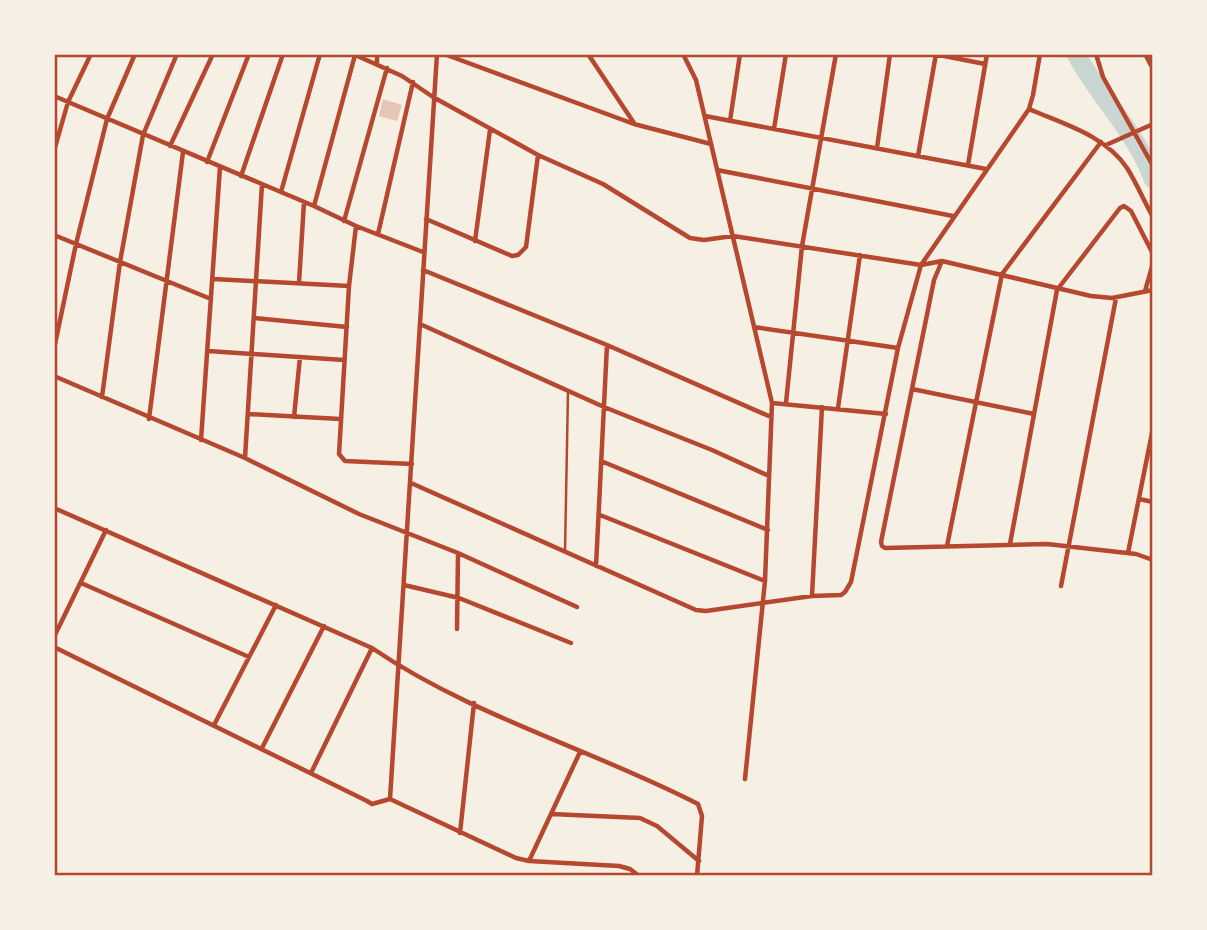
<svg xmlns="http://www.w3.org/2000/svg" width="1207" height="930" viewBox="0 0 1207 930" font-family="'Public Sans',sans-serif">
	<style>
		.lines { fill: none; stroke-linecap: round; stroke-linejoin: round }
		.river { stroke: #c9d6d2; stroke-width: 19 }
		.building { fill: #e6c5b7 }
		.service { stroke: #b5482f; stroke-width: 2.5 }
		.minor { stroke: #b5482f; stroke-width: 4.5 }
		.neatline { fill: none; stroke: #b5482f; stroke-width: 2.5 }
	</style>
	<rect width="100%" height="100%" fill="#f6efe4"/>
	<g class="lines">
		<path class="river" d="M1076 54C1099 97 1137 133 1153 179"/>
	</g>
	<path class="building" d="M383 99 402 105 397 121 379 116Z"/>
	<g class="lines">
		<path class="service" d="M565 552 568 391"/>
		<path class="minor" d="M353 54 402 76 433 97 538 155 603 184 690 238 704 240 733 236 921 265 942 261 1091 296 1112 298 1153 290
			M444 54 634 124 711 144
			M588 54 634 123
			M683 54 696 80 772 403 765 581 745 779
			M934 54 985 64
			M1096 54 1103 77 1153 166
			M1145 54 1153 69
			M377 63V54
			M54 96 314 206 356 226 423 252
			M1029 109C1063 124 1105 135 1127 168 1137 184 1144 201 1153 217
			M705 116 986 169
			M730 121 740 54
			M774 129 786 54
			M1106 145 1153 124
			M170 146 213 54
			M877 148 890 54
			M54 151 68 102 91 54
			M918 156 936 54
			M207 162 249 54
			M968 165 987 54
			M717 170 953 216
			M241 176 283 54
			M281 192 320 54
			M314 206 355 55
			M426 219 512 256 518 255 526 247 538 155
			M344 221 387 68
			M356 226 349 286 339 454 345 461 412 464
			M378 234 413 82
			M54 235 211 299
			M475 241 490 130
			M942 261 934 280 881 542 882 546 885 548 1047 544 1136 554 1153 560
			M423 270 607 345 771 417
			M213 279 349 286
			M299 283 304 202
			M1145 291 1153 263
			M254 318 347 327
			M420 324 604 407 712 450 769 476
			M754 327 898 348
			M54 349 76 244 107 119 135 54
			M208 351 344 360
			M54 376 245 458 359 514 458 553 577 607
			M912 389 1034 414
			M102 397 120 262 143 135 177 54
			M772 403 886 414
			M786 403 802 246 836 54
			M838 408 860 255
			M248 414 340 419
			M294 417 300 357
			M149 419 183 152
			M201 440 220 167
			M245 458 262 184
			M601 461 768 530
			M411 483 696 610 706 611 812 596 841 595 845 592 851 582 898 348 921 265 1029 109 1033 95 1040 54
			M1139 499 1153 502
			M54 508 372 648C472 716 591 749 698 804L702 816 697 876
			M600 515 765 581
			M1010 544 1057 290 1120 208 1124 206 1131 211 1153 254
			M947 546 1002 274 1101 142
			M1128 553 1153 428
			M596 566 607 345
			M81 583 249 657
			M404 585 459 598 571 643
			M1061 586 1116 298
			M812 596 822 407
			M457 629 458 553
			M54 637 106 530
			M54 647 367 801 372 804 390 799 516 858 529 861 619 866 630 869 639 876
			M214 725 276 605
			M262 748 324 626
			M311 773 372 648
			M390 799 437 54
			M551 814 640 818 657 826 699 861
			M460 833 474 703
			M529 861 580 752"/>
	</g>
	<rect width="1207" height="930" fill="none" stroke="#f6efe4" stroke-width="112"/>
	<rect x="56" y="56" width="1095" height="818" class="neatline"/>
</svg>
